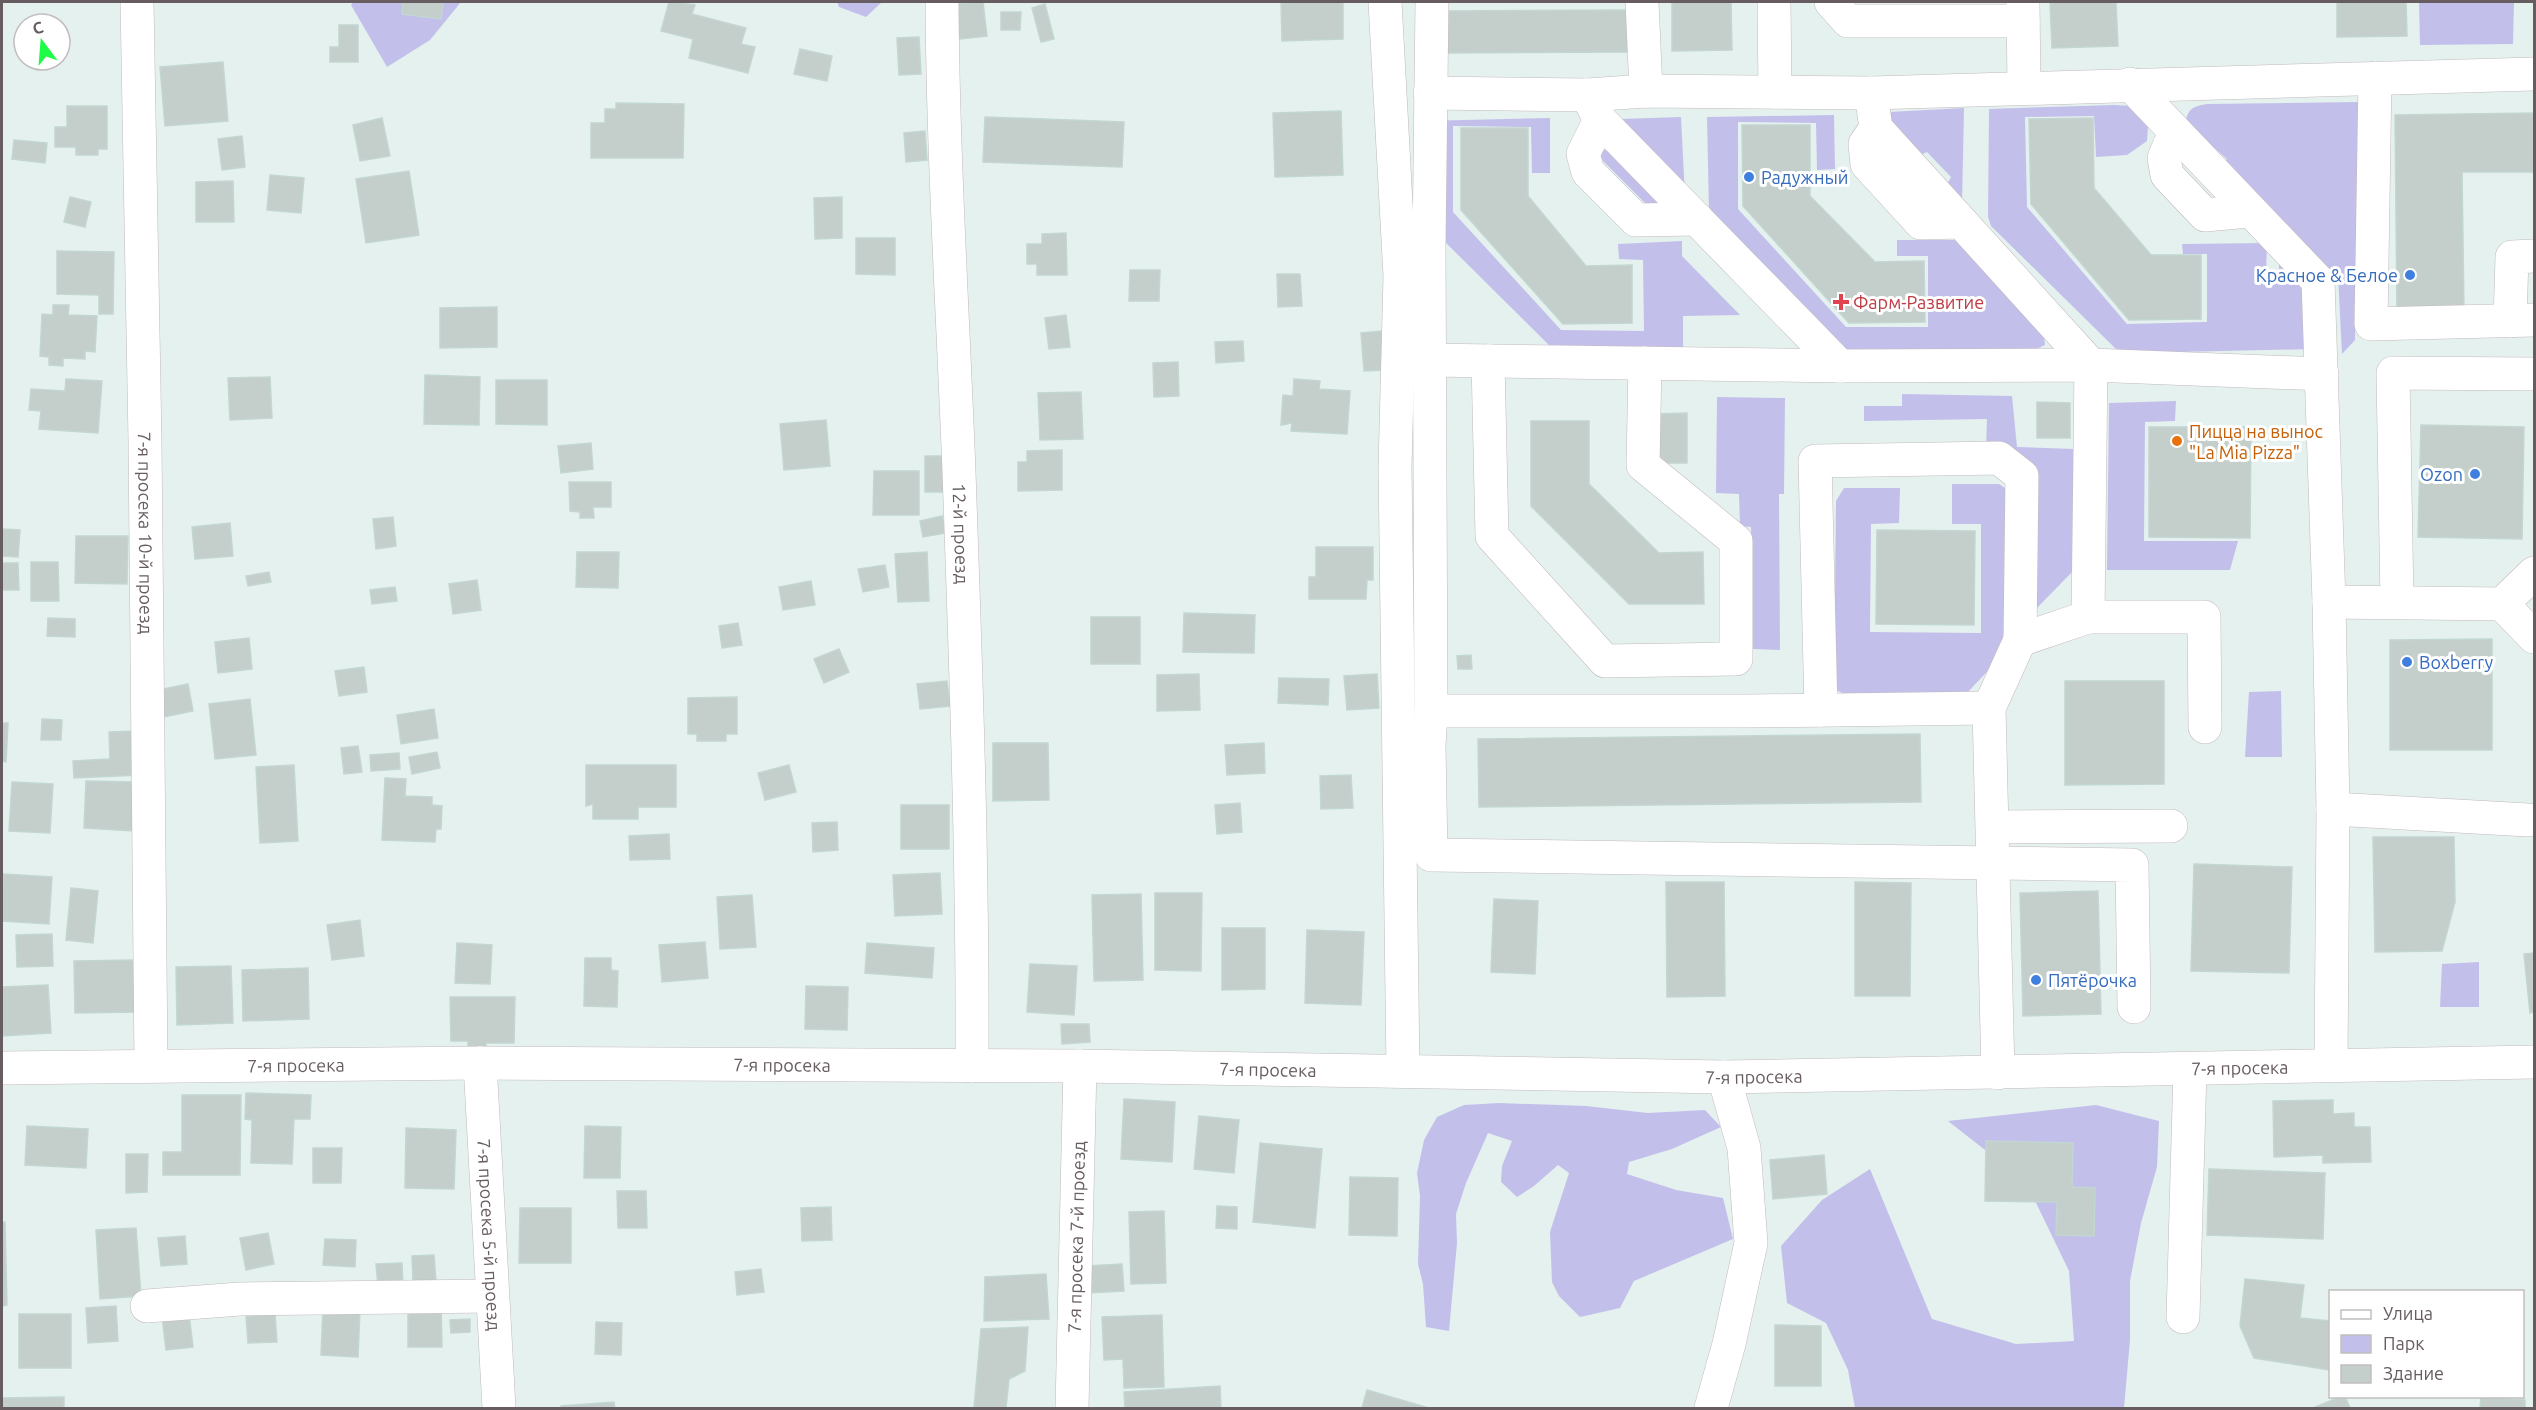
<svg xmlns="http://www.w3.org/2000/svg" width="2536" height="1410" viewBox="0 0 2536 1410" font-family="Ubuntu,sans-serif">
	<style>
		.green { fill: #c3bfeb }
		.building { fill: #c4cecb; stroke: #c2d6d2; stroke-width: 1.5 }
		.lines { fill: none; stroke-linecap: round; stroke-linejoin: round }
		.minor-casing { stroke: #c2b9bc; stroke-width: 34 }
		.minor { stroke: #fff; stroke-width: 33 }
		.shop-dot { fill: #3f7fe0; stroke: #fff; stroke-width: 2 }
		.health-dot { fill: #e0444e; stroke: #fff; stroke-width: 2 }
		.food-dot { fill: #e8710a; stroke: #fff; stroke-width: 2 }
		.labels { text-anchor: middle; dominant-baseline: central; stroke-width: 6; stroke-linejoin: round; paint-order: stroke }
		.shop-label { font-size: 18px; fill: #366cbe; stroke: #fff; text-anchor: start }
		.health-label { font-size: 18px; fill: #be3a42; stroke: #fff; text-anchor: start }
		.food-label { font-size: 18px; fill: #c56008; stroke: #fff; text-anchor: start }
		.street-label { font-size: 18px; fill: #675c60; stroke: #fff }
	</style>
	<rect width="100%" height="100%" fill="#e5f1ef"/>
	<path class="green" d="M353 2H461L430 40 387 67 351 5Z
		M837 2H882L866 17 839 7Z
		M2419 2H2514L2513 44 2420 45Z
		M2360 102 2355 340 2342 354 2338 275 2322 265 2222 164 2227 159 2191 128 2186 119C2189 107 2196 106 2207 104Z
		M2114 105 2131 106 2148 126 2147 141 2127 155 2096 157 2094 116 2025 117 2027 207 2127 324 2207 322V254H2183L2182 244 2267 243 2266 277H2279V259L2313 301 2315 349 2133 353 2118 351 1991 226 1988 217 1989 109Z
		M1964 108 1962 204 1945 188 1951 177 1927 152 1916 157 1893 134 1889 112Z
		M1834 115 1835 169 1817 170 1816 123 1738 122V209L1846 327H1928V256H1897V240H1958L2044 336 2045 345 2034 350H1843L1709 212 1707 117Z
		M1681 117 1685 196 1620 119Z
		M1550 118V173H1532L1531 127 1453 126V212L1561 330 1644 331 1643 260 1619 259 1618 244 1682 241V256L1740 315 1683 316V348L1554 350 1437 234 1422 121Z
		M1602 150H1607L1664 209 1655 213 1603 161 1600 154Z
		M1902 394 2012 396 2017 447 2074 449V570L2035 610 2031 491 1986 448 1987 419 1864 421V406H1902Z
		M1717 397 1785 398 1784 494H1779L1780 650 1753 649 1751 527 1740 526 1739 494 1716 493Z
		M2176 401 2175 421 2145 422 2144 541H2238L2230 570H2107L2109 403Z
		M1952 484H1999L2008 490 2010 632 2002 656 1965 695H1847L1838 691 1834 683 1836 501 1844 488H1900L1899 523 1871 524 1870 632 1981 633V524H1952Z
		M2281 691 2282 757H2245L2249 692Z
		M2479 962V1007H2440L2442 964Z
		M1499 1103 1586 1106 1648 1113 1705 1110 1721 1127 1672 1149 1629 1162 1627 1174 1676 1190 1723 1198 1733 1239 1634 1281 1620 1308 1580 1317 1559 1296 1552 1282 1550 1232 1569 1173 1558 1165 1534 1186 1517 1197 1501 1182 1502 1166 1512 1141 1488 1133 1466 1183 1456 1214 1457 1243 1449 1331 1426 1327 1423 1284 1418 1264 1420 1196 1417 1173 1424 1140 1437 1117 1464 1105Z
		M2096 1105 2159 1121 2157 1167 2141 1223 2130 1281V1340L2124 1408H1855L1848 1370 1826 1323 1787 1303 1781 1246 1822 1200 1870 1169 1932 1319 2016 1344 2074 1341 2069 1271 2026 1182 1948 1121Z"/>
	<path class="building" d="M403 2H443L441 19 402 14Z
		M669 2 695 5 692 14 746 28 741 44 755 47 748 73 689 58 693 39 661 31Z
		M983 2 987 36 960 39 956 4Z
		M1281 2H1343V39L1282 41Z
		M1672 2H1731L1732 50 1672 51Z
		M2050 2H2116L2118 46 2052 48Z
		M2337 2H2406L2407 36 2337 37Z
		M1045 4 1054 39 1041 42 1032 8Z
		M1628 10V52L1443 53V11Z
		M1001 12H1021L1020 30H1001Z
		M339 25H358V62H330V47H339Z
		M919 37 921 74 899 75 897 38Z
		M800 49 832 56 827 81 794 74Z
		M223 62 228 121 165 126 160 67Z
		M616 103 684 104 683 158H591V123H605V109H616Z
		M67 106H107V149H98V155H76V147H55V127H67Z
		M1341 111 1343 175 1275 177 1273 113Z
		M2534 113V172H2462L2464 313H2397L2395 115Z
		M985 117 1124 122 1122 167 983 162Z
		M382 118 390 156 360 161 353 125Z
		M2093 118 2094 188 2151 255H2201V319L2129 320 2031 204 2029 119Z
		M1742 125H1810V196L1875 262 1924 261 1925 322 1849 323 1743 206Z
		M1461 128H1528V196L1586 266 1632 265V323L1563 324 1461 210Z
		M925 131 927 160 906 162 904 133Z
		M242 136 245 167 222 170 218 139Z
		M14 140 47 143 45 163 12 159Z
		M409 171 419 235 366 243 356 179Z
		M270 175 304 178 301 213 267 210Z
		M233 181 234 222H196V182Z
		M70 197 91 202 85 227 64 222Z
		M842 197V238L815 239 814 198Z
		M1066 233 1067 275H1037V264H1027V244H1042V234Z
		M856 238H895V275L856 274Z
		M57 251 114 252 113 314H99V295L57 294Z
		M1130 270H1160L1159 301H1129Z
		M1277 274H1300L1302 306 1278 307Z
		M53 305H69L68 315 97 316 95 352 85 351V359L63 358V366L49 365V357L40 356 42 314 53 315Z
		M497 307V347L440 348V308Z
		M1066 315 1070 347 1049 349 1045 318Z
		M1382 331 1385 370 1364 371 1361 333Z
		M1243 341 1244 361 1216 363 1215 342Z
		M1178 362 1179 396 1154 397 1153 363Z
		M425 375 480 377 479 425 424 424Z
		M270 377 272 418 230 420 228 378Z
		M66 379 102 381 98 433 39 429 41 411 29 410 31 389 65 391Z
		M1294 379 1320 381 1319 389 1350 391 1347 434 1291 431 1292 423 1281 425 1283 395 1293 396Z
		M496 380H547V425L496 424Z
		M1081 392 1083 439 1040 440 1038 393Z
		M2037 402 2070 403V438H2037Z
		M1687 413V463H1655L1654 414Z
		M826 420 830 466 784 470 780 424Z
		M1531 421H1589V484L1659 553 1703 552 1704 604H1629L1531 506Z
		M2421 425 2524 427 2522 539 2418 537Z
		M2149 427H2251L2250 538 2149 537Z
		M591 443 593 469 561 473 558 446Z
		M1062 450V490L1018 491V462H1027V451Z
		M925 456H951L952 492H925Z
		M874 471H919V515H873Z
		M569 482H611V507H593L594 518H580V512L570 511Z
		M942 516 946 533 923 537 920 521Z
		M393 517 396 546 376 549 373 519Z
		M230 523 233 556 195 559 192 527Z
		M2 529 20 530 18 557 2 556Z
		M1877 530 1975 531 1974 625 1876 624Z
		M76 536H128L127 584 75 583Z
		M1316 547H1373V580H1367L1366 599H1309V577H1316Z
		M577 552H619L618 588 576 587Z
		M927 552 929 601 898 602 895 554Z
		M31 562H58L59 601H31Z
		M2 563H18L19 590H2Z
		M885 565 889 587 863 592 858 569Z
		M269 572 271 582 248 586 246 576Z
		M477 580 481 610 453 614 449 584Z
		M811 581 815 605 783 610 779 587Z
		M395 587 397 601 372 604 370 590Z
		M1184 613 1255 615 1254 653 1183 652Z
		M1091 617H1140V664H1091Z
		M48 618 75 619V637L47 636Z
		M738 623 742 645 722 648 719 626Z
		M249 638 252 669 218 673 215 642Z
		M2492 639V750H2390V640Z
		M839 649 849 672 824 683 814 659Z
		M1471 655 1472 669H1458L1457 656Z
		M364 667 367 692 339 696 335 671Z
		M1199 674 1200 710 1157 711V675Z
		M1377 674 1379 708 1347 710 1344 676Z
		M1279 678 1329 679 1328 705 1278 703Z
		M947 681 950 706 920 709 917 684Z
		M2065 681H2164V784L2065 785Z
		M188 684 193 711 163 717 158 690Z
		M737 697V734H726V741H697V734H688V698Z
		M250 699 256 755 215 759 209 704Z
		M434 709 438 738 401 744 397 715Z
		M42 719 62 720 61 740H41Z
		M2 723H8L6 762 2 761Z
		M138 731 140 775 74 778 73 761 110 759 109 732Z
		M1920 734 1921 802 1479 807 1478 739Z
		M993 743H1048L1049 800 993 801Z
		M1264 743 1265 773 1227 775 1225 745Z
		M358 746 362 772 344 774 341 748Z
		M437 752 440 768 412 774 409 757Z
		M399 753 400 769 371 771 370 755Z
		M294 765 298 841 260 843 256 767Z
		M586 765H676V807H638V819H593V804L586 806Z
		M789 765 796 792 765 800 758 773Z
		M1351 775 1353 808 1321 809 1320 776Z
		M385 778 406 779 405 796 432 797V805L442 806 441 829H436L435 842 382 840Z
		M86 781 136 782 135 831 84 828Z
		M12 782 53 784 50 833 9 831Z
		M1240 803 1242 832 1217 834 1215 805Z
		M901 805H949V849H901Z
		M837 822 838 850 813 852 812 823Z
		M669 834 670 859 630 860 629 836Z
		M2373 837H2454L2455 902 2442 951 2375 952Z
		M2194 864 2292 867 2289 973 2191 971Z
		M940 873 942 914 895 916 893 875Z
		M3 874 52 877 49 924 2 921Z
		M1666 882H1724L1725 996 1667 997Z
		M1855 882 1911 883 1910 996H1855Z
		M71 888 98 891 93 943 66 940Z
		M2098 891 2101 1014 2023 1016 2020 893Z
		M1155 893H1202L1201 971 1155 970Z
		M1141 894 1143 980 1094 981 1092 895Z
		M752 895 756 947 720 949 717 897Z
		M1494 899 1538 901 1535 974 1491 972Z
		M360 920 364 956 332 960 327 925Z
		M1222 928H1265V989L1222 990Z
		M1307 930 1364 932 1361 1005 1305 1003Z
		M52 934 53 966 17 967 16 935Z
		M705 942 708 978 662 982 659 945Z
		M457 943 492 945 490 984 455 983Z
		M867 943 934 948 932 978 865 973Z
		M2534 953V1012L2530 1013 2524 954Z
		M585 958H611V970L618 971 617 1007 584 1006Z
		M135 960 136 1012 75 1013 74 961Z
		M1030 964 1077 966 1074 1015 1027 1012Z
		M231 966 233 1023 177 1025 176 967Z
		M308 968 309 1019 243 1021 242 970Z
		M48 985 51 1033 2 1036V987Z
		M806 986 848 987 847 1030 805 1029Z
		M450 997H515L514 1043H486V1052H468V1041H451Z
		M1061 1024H1089L1090 1042 1062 1044Z
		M246 1093 311 1095 310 1119H294L292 1164 251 1163 252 1120 245 1119Z
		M182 1095H241L240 1175H163V1152H182Z
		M1124 1099 1175 1102 1172 1162 1121 1159Z
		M2333 1100V1114L2354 1113V1127H2370L2371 1162 2323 1163V1155L2274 1157 2273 1101Z
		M1199 1116 1239 1120 1234 1173 1194 1169Z
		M27 1126 88 1129 86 1168 25 1165Z
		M585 1126 621 1127 620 1178H584Z
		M406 1128 456 1130 454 1189 405 1188Z
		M1986 1141 2073 1143 2072 1187 2095 1188 2094 1236 2056 1235 2057 1202 1985 1201Z
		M1260 1143 1322 1149 1315 1228 1253 1222Z
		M313 1148H342L341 1183H313Z
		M126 1154H148L147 1192 126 1193Z
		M1824 1155 1827 1194 1773 1199 1770 1160Z
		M2209 1169 2325 1173 2323 1239 2207 1235Z
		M1350 1177 1398 1178 1397 1236 1349 1235Z
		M617 1191H646L647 1228H618Z
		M1217 1206 1237 1207V1229L1216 1228Z
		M831 1207 832 1240 802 1241 801 1208Z
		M520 1208H571V1263H519Z
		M1164 1211 1166 1283 1131 1284 1129 1212Z
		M5 1222 7 1305 2 1306V1223Z
		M136 1228 141 1296 100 1299 96 1230Z
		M268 1233 274 1264 246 1270 240 1238Z
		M185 1236 187 1264 161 1266 158 1238Z
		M325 1239 356 1240 355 1267 323 1265Z
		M434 1255 436 1281 413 1282 412 1256Z
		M402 1263 403 1285 378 1286 376 1264Z
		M1122 1264 1124 1291 1088 1293 1086 1266Z
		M761 1269 764 1292 737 1295 735 1272Z
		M1046 1274 1049 1319 984 1321 985 1277Z
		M2245 1279 2304 1285 2300 1318 2330 1321V1370L2254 1358 2240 1326Z
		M116 1306 118 1341 88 1343 86 1308Z
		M441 1307 442 1347H408V1308Z
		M323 1309 360 1310 358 1357 321 1355Z
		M19 1314H71V1368H19Z
		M189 1314 193 1347 166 1350 162 1316Z
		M275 1314 277 1342 248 1343 246 1316Z
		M1162 1315 1164 1387 1124 1388 1123 1359 1104 1360 1102 1317Z
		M470 1319V1332L451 1333 450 1320Z
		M596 1322 622 1323 621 1355 595 1354Z
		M1775 1325 1821 1326V1386H1775Z
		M1028 1327 1025 1371 1009 1379 1006 1408H974L981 1329Z
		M1220 1386 1221 1408H1125L1124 1392Z
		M1367 1390 1429 1408H1362Z
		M2342 1396H2345L2350 1408H2313Z
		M64 1397V1408H2V1398Z
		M2481 1397 2525 1400V1408H2480Z
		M614 1402 615 1408H562L561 1406Z"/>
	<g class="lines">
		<g class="minor-casing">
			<g id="minor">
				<path id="s1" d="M137 2 145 441 151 1065"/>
				<path id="s2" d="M942 2C943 159 953 315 959 472 966 670 973 868 972 1066"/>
				<path d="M1385 2 1400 276 1395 467 1403 1071"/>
				<path d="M1432 2 1429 247 1431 711H1749L1989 708"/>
				<path d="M1642 2 1646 91"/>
				<path d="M1774 2 1775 92"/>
				<path d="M1831 2 1848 21H2023"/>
				<path d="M2023 2 2024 88"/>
				<path d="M2375 78 2371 324 2534 320"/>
				<path d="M2130 84 2318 281 2329 602 2333 809 2331 1065"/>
				<path d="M1430 93 1587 95 1646 91 1871 93 2534 74"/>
				<path d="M1871 93 1876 128 2091 365 2088 617 2020 640 1989 708 1998 1073"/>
				<path d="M1587 95 1600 120 1840 366"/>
				<path d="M1600 120 1583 154 1588 172 1636 220 1697 219"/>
				<path d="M1876 128 1865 144 1867 164 1921 223 1961 222"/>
				<path d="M2175 132 2164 158 2167 175 2205 215 2249 211"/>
				<path d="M2510 321 2512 257 2534 256"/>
				<path d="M1429 360 1840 366 2091 365 2322 374"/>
				<path d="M1488 361 1492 536 1605 661 1736 659V541L1643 465 1645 363"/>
				<path d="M2329 602 2502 604 2534 573"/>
				<path d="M2397 602 2393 373 2534 374"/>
				<path d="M2502 604 2534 637"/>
				<path d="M2088 617H2204L2205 727"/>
				<path d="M1821 710 1815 461 1999 458 2022 476 2020 640"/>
				<path d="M1431 711 1429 746 1431 855 2132 865 2134 1007"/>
				<path d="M2333 809 2528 820"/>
				<path d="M1993 827 2171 826"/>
				<path id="s3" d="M480 1063 499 1408"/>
				<path id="s4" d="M2 1068 480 1063 1080 1066 1724 1077 2534 1062"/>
				<path d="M147 1306 240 1299 492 1296"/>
				<path d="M2183 1317 2190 1069"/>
				<path id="s5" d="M1072 1408 1080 1066"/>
				<path d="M1711 1408 1729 1344 1751 1243 1744 1148 1724 1077"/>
			</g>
		</g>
		<use href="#minor" class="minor"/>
	</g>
	<g class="shop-dot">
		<circle cx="1749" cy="177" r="6"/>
		<circle cx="2410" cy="275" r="6"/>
		<circle cx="2475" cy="474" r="6"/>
		<circle cx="2407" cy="662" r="6"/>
		<circle cx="2036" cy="980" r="6"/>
	</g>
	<path class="health-dot" d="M1838 293h6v6h6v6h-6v6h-6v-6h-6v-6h6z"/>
	<circle class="food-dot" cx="2177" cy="441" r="6"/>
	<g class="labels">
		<g class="shop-label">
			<text x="1761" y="177">Радужный</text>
			<text x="2398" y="275" text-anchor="end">Красное &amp; Белое</text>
			<text x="2463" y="474" text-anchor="end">Ozon</text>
			<text x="2419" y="662">Boxberry</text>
			<text x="2048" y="980">Пятёрочка</text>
		</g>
		<g class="health-label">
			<text x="1853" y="302">Фарм-Развитие</text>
		</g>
		<g class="food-label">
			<text x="2189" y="431">Пицца на вынос<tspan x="2189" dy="21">"La Mia Pizza"</tspan></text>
		</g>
		<g class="street-label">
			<text stroke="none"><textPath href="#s1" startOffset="531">7-я просека 10-й проезд</textPath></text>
			<text stroke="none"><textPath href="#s2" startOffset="532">12-й проезд</textPath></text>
			<text stroke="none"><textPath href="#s4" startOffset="294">7-я просека</textPath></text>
			<text stroke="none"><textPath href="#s4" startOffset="780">7-я просека</textPath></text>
			<text stroke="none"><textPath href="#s4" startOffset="2238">7-я просека</textPath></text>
			<text stroke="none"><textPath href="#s4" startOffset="1266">7-я просека</textPath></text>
			<text stroke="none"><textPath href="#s4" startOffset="1752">7-я просека</textPath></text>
			<text stroke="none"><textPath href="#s3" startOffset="172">7-я просека 5-й проезд</textPath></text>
			<text stroke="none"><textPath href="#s5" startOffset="171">7-я просека 7-й проезд</textPath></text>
		</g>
	</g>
	<rect width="2536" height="1410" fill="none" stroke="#675c60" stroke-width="6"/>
	<rect x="2329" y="1290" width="195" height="108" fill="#ffffff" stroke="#c2bebf" stroke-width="1.5"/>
	<rect x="2341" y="1310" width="30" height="9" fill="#ffffff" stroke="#c2bebf" stroke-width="1.5"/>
	<text x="2383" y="1320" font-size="18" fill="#675c60">Улица</text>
	<rect x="2341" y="1335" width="30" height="18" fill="#c3bfeb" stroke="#c2bebf" stroke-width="1.5"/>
	<text x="2383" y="1350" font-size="18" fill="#675c60">Парк</text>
	<rect x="2341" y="1365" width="30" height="18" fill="#c4cecb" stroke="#c2bebf" stroke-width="1.5"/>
	<text x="2383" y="1380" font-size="18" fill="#675c60">Здание</text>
	<g transform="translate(42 42) rotate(344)"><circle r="28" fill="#ffffff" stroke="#c2bebf" stroke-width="1.5"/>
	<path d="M0-4.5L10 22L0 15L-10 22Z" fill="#1ffc47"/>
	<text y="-9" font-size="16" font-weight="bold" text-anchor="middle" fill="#675c60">С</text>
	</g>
</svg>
